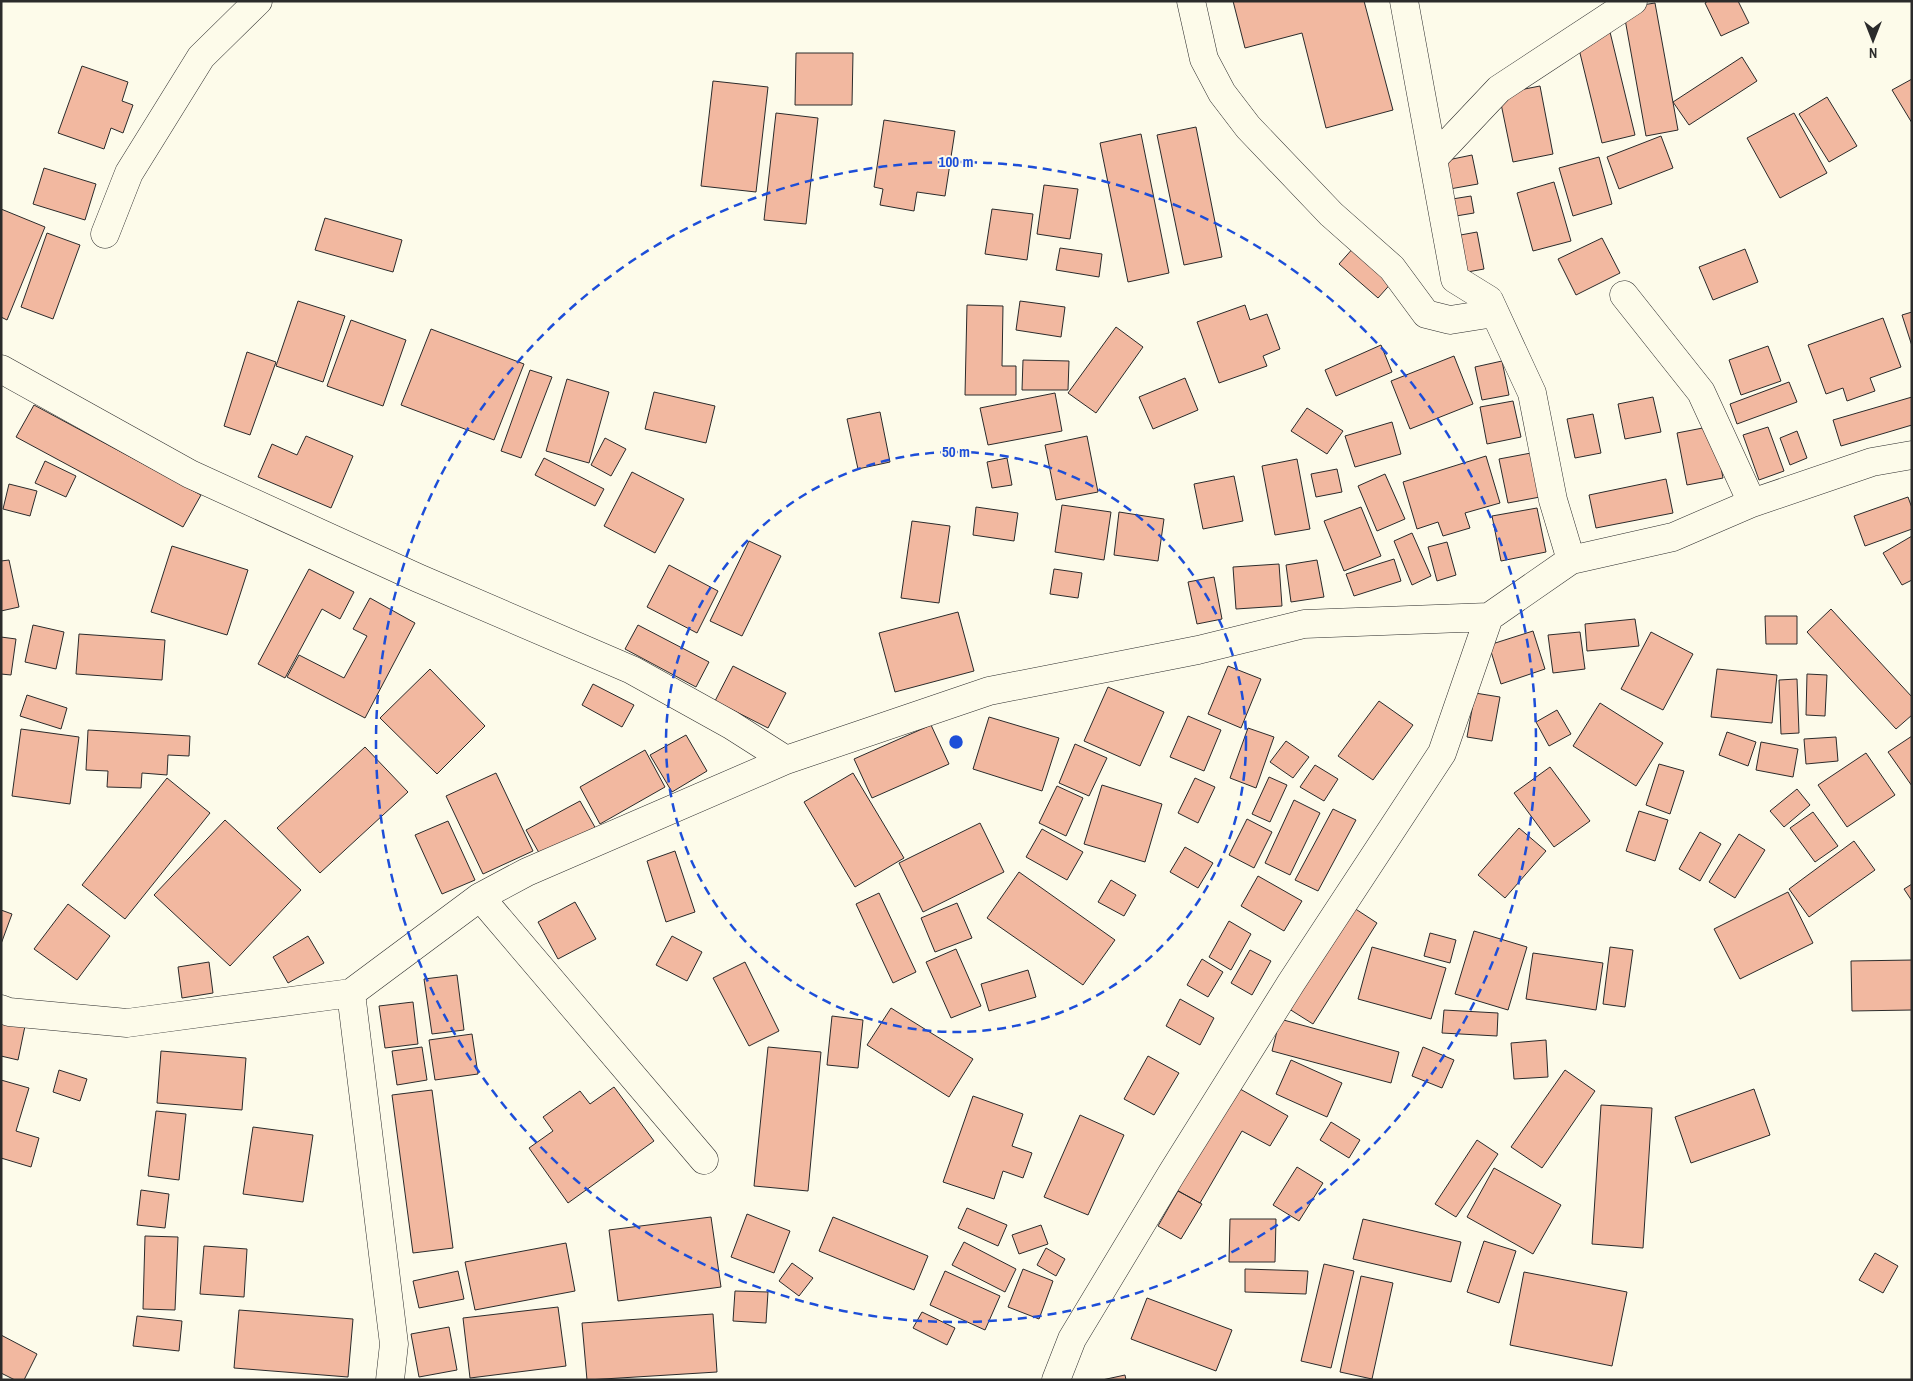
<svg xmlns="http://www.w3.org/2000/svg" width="1913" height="1381" viewBox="0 0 1913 1381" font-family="'Archivo Narrow',sans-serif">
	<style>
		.building { fill: #f2b8a0; stroke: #2b2b2b }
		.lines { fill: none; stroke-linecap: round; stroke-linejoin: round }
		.minor-casing { stroke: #2b2b2b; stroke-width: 29 }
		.minor { stroke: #fdfbea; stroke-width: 28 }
		.ring { fill: none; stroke: #1d4ed8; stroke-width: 2.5; stroke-dasharray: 9 6 }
		.centre { fill: #1d4ed8; stroke: #fdfbea; stroke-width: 2.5 }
		.ring-label { font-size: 15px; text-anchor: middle; font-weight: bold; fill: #1d4ed8; stroke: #fdfbea; stroke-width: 4; stroke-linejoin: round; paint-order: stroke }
	</style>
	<rect width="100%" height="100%" fill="#fdfbea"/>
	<path class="building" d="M1233 1H1364L1393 110 1326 128 1302 33 1245 48Z
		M1708 1H1738L1749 23 1721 36 1705 3Z
		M1655 3 1678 130 1646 136 1623 8Z
		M1610 32 1635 135 1602 143 1577 41Z
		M796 53H853L852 105H795Z
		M1742 57 1757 81 1689 125 1673 102Z
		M82 66 128 82 122 101 133 105 123 133 111 128 104 149 58 133Z
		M1912 79V123L1892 90Z
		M713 81 768 87 756 192 701 186Z
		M1540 86 1553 154 1513 162 1499 94Z
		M1827 97 1857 146 1829 162 1799 114Z
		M776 113 818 118 806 224 764 220Z
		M1794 113 1827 173 1780 198 1747 138Z
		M884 120 955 131 945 196 917 192 914 211 880 205 883 189 874 187Z
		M1196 127 1222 257 1184 265 1157 135Z
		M1141 134 1169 273 1128 282 1100 143Z
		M1661 136 1673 168 1619 189 1607 157Z
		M1472 155 1478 184 1444 190 1438 162Z
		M1599 157 1612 204 1573 216 1559 168Z
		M44 168 96 184 85 220 33 204Z
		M1554 182 1571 241 1533 251 1517 193Z
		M1044 185 1078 189 1070 239 1037 234Z
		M1471 196 1474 213 1450 217 1446 200Z
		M1 209 45 227 7 320 1 317Z
		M992 209 1033 214 1027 260 985 254Z
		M325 218 402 240 393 272 315 250Z
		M1477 232 1484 269 1462 273 1455 236Z
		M47 233 80 245 53 319 21 307Z
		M1602 238 1620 273 1576 295 1558 259Z
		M1355 246 1394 280 1378 298 1339 264Z
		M1060 248 1102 254 1099 277 1056 270Z
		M1745 249 1758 282 1713 300 1699 267Z
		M298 301 345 316 323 382 276 366Z
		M1020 301 1065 307 1061 337 1016 330Z
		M967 305 1003 306 1002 366H1016V395H965Z
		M1245 305 1250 320 1267 314 1280 349 1263 356 1267 366 1219 383 1197 322Z
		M1912 312V346L1902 315Z
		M1883 318 1901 367 1870 378 1875 391 1847 401 1843 388 1826 394 1808 345Z
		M351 320 406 340 383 406 327 386Z
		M1116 327 1143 347 1096 413 1068 393Z
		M431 329 524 364 494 440 401 405Z
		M1381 345 1392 372 1336 396 1325 370Z
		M1768 346 1781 381 1741 395 1729 360Z
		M247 352 276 362 250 435 224 426Z
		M1454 356 1473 404 1410 429 1391 381Z
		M1023 360 1069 361 1068 390H1022Z
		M1502 361 1509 395 1482 400 1475 367Z
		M530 370 552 377 521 458 501 451Z
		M1185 378 1198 410 1153 429 1139 397Z
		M567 379 609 392 589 463 546 451Z
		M1789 382 1797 402 1737 424 1730 404Z
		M654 392 715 406 706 443 645 429Z
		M1055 393 1062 431 988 445 980 408Z
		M1653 397 1661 432 1625 439 1618 404Z
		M1912 397V425L1841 446 1833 420Z
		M1513 401 1521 437 1487 444 1480 407Z
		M34 405 201 495 183 527 16 437Z
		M1307 408 1343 431 1327 454 1291 431Z
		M880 412 890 462 858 469 847 419Z
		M1593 414 1601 453 1575 458 1567 419Z
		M1392 422 1401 454 1355 467 1345 436Z
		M1713 426 1723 478 1687 485 1677 433Z
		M1768 427 1784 471 1759 480 1743 435Z
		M1797 431 1807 458 1790 465 1780 438Z
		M306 436 353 456 331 508 258 477 272 444 297 455Z
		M1087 436 1098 492 1056 500 1045 445Z
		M605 438 626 449 611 476 591 465Z
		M1531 453 1540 497 1508 503 1499 459Z
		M1486 456 1500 503 1465 513 1470 528 1443 536 1438 522 1417 529 1403 482Z
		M544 458 604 489 595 506 535 475Z
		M1007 458 1012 485 992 488 987 462Z
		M1297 459 1310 529 1275 535 1262 466Z
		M45 461 76 476 66 497 35 483Z
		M1337 469 1342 492 1316 497 1311 474Z
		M632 472 684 499 655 553 604 526Z
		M1385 474 1405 519 1377 531 1358 486Z
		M1234 476 1243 521 1203 529 1194 484Z
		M1666 479 1673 513 1596 528 1589 495Z
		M9 484 37 491 30 516 3 509Z
		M1908 497 1912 508V529L1865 546 1854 516Z
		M1062 505 1111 512 1104 560 1055 552Z
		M976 507 1018 513 1014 541 973 535Z
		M1361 507 1381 556 1344 571 1324 521Z
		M1537 508 1546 552 1501 561 1492 516Z
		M1119 512 1164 519 1158 561 1114 555Z
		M912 521 950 526 939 603 901 598Z
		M1412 533 1431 576 1412 585 1394 541Z
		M1912 536V580L1902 585 1883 553Z
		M749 541 781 556 742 636 710 621Z
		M1447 542 1456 575 1437 581 1428 547Z
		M172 546 248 570 227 635 151 612Z
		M1394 559 1401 581 1354 596 1346 574Z
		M9 560 19 607 1 611V561Z
		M1317 560 1324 597 1291 602 1286 565Z
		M1279 564 1282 606 1236 609 1233 567Z
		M669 565 718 591 697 633 647 607Z
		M309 569 354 592 340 619 322 609 285 678 258 664Z
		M1054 569 1082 573 1078 598 1050 594Z
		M1214 577 1222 619 1197 624 1188 582Z
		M370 598 415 623 365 718 287 677 299 655 344 678 367 636 353 629Z
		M1831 609 1912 697V715L1896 729 1807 632Z
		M958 612 974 671 895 692 879 633Z
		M1765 616H1797V644H1766Z
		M1635 619 1639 646 1587 651 1585 624Z
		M33 625 64 632 56 669 25 662Z
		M638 625 709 662 696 687 625 649Z
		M1533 631 1545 669 1501 684 1489 645Z
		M1580 632 1585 669 1553 673 1548 635Z
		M1651 632 1693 654 1663 710 1621 689Z
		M79 634 165 640 162 680 76 674Z
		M1 637 16 639 11 675 1 674Z
		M733 666 786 693 768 728 715 701Z
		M1228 666 1261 679 1241 728 1208 714Z
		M430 669 485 726 437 774 380 718Z
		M1717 669 1777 675 1772 723 1711 717Z
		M1807 674 1827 675 1825 716 1806 715Z
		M1797 679 1799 733 1781 734 1779 680Z
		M593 684 634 705 622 727 582 705Z
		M1108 687 1164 712 1140 766 1084 741Z
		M1475 693 1500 697 1492 741 1467 737Z
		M27 695 67 708 61 729 20 716Z
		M1379 701 1413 725 1373 780 1338 756Z
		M1600 703 1663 743 1636 786 1573 746Z
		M1557 710 1571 734 1549 746 1536 722Z
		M1188 716 1221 730 1204 771 1170 757Z
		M989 717 1059 738 1042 791 973 769Z
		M931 725 949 764 872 798 854 759Z
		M1248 728 1274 737 1256 788 1230 778Z
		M21 729 79 737 70 804 12 796Z
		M88 730 190 736 189 756 168 755 167 775 142 773 141 788 107 787 108 771 86 770Z
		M1727 732 1756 742 1748 766 1719 755Z
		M686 735 707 771 672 792 650 755Z
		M1912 736V786L1888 752Z
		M1836 737 1838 761 1806 764 1804 739Z
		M1286 741 1309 757 1293 778 1270 762Z
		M1761 742 1798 749 1793 777 1756 770Z
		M1075 744 1107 758 1089 796 1059 783Z
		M365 747 408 792 320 873 277 828Z
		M645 750 665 787 600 824 580 787Z
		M1866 753 1895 795 1847 827 1818 785Z
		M1659 764 1684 771 1670 814 1646 805Z
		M1315 765 1338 779 1324 801 1300 787Z
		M1550 767 1590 821 1554 847 1514 793Z
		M496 773 533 851 483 874 446 796Z
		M853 773 904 858 855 887 804 802Z
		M1269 777 1287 785 1270 822 1252 814Z
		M167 778 210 813 125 919 82 885Z
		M1195 778 1215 787 1198 823 1178 813Z
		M1102 785 1162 804 1145 862 1084 844Z
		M1057 786 1083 798 1066 836 1039 823Z
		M1797 789 1810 805 1784 827 1770 811Z
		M1294 800 1320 813 1290 875 1265 863Z
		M580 801 596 829 542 858 526 830Z
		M1333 809 1356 820 1318 891 1295 880Z
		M1639 811 1668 820 1655 861 1626 851Z
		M1813 812 1838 846 1815 862 1790 828Z
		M1247 819 1272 832 1254 868 1229 855Z
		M225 820 301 890 230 966 154 895Z
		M448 821 475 880 442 894 415 835Z
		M980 823 1004 872 923 912 899 863Z
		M1519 828 1546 851 1505 898 1478 875Z
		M1042 829 1083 852 1067 880 1026 857Z
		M1700 832 1721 844 1700 881 1679 869Z
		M1739 834 1765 850 1735 898 1709 882Z
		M1854 841 1875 870 1809 917 1789 889Z
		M1185 847 1213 863 1198 888 1170 872Z
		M675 851 695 912 666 922 647 861Z
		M1019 872 1115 940 1083 985 987 918Z
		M1258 876 1302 901 1284 931 1241 906Z
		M1111 880 1136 895 1124 916 1098 902Z
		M1912 884V901L1904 889Z
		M1788 892 1813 943 1740 979 1714 929Z
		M879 893 916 972 893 983 856 904Z
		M575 902 596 939 558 959 538 922Z
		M957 903 972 938 935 952 921 918Z
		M68 904 110 936 77 980 34 949Z
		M1351 906 1377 923 1313 1024 1286 1007Z
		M1 910 12 914 1 944Z
		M1229 921 1251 934 1231 970 1209 957Z
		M1474 931 1527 947 1508 1010 1455 994Z
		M1430 933 1456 940 1450 963 1424 956Z
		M308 936 324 963 288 983 273 957Z
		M672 936 702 952 687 981 656 965Z
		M1372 947 1446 968 1431 1019 1358 999Z
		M1610 947 1633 950 1625 1007 1603 1004Z
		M956 949 981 1006 951 1018 926 962Z
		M1250 950 1271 961 1252 995 1231 983Z
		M1533 953 1603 963 1596 1010 1526 999Z
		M1202 959 1223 972 1208 997 1187 985Z
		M1912 960V1010L1852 1011 1851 961Z
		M209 962 213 993 182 998 178 967Z
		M745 962 779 1031 749 1046 713 978Z
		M1028 970 1036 997 989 1011 981 984Z
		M457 975 464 1030 432 1034 424 979Z
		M1180 999 1214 1018 1200 1045 1166 1026Z
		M413 1002 418 1044 385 1048 379 1006Z
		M891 1008 973 1059 949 1097 867 1045Z
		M1444 1010 1498 1013 1497 1036 1442 1033Z
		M832 1016 863 1020 858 1068 827 1065Z
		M1280 1019 1399 1052 1391 1083 1272 1051Z
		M1 1020 25 1026 18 1060 1 1056Z
		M472 1034 478 1074 435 1080 429 1040Z
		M1546 1040 1548 1077 1514 1079 1511 1043Z
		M422 1047 427 1080 397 1085 392 1051Z
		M768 1047 821 1052 808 1191 754 1186Z
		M1423 1047 1454 1060 1442 1088 1412 1076Z
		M161 1051 246 1058 242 1110 157 1103Z
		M1148 1056 1179 1073 1154 1115 1124 1099Z
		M1291 1060 1342 1083 1327 1117 1276 1094Z
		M59 1070 87 1079 80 1101 53 1092Z
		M1565 1070 1595 1091 1542 1168 1511 1147Z
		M1 1080 29 1088 16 1131 39 1138 31 1167 1 1158Z
		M1233 1085 1288 1116 1270 1146 1242 1131 1200 1203 1173 1188Z
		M614 1087 654 1141 568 1203 529 1148 553 1131 543 1117 580 1091 590 1104Z
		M1754 1089 1770 1135 1691 1163 1675 1117Z
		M432 1090 453 1248 413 1253 392 1095Z
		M973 1096 1023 1114 1012 1146 1032 1153 1023 1178 1003 1171 994 1199 943 1182Z
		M1601 1105 1652 1108 1643 1248 1592 1244Z
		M156 1111 186 1114 179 1180 148 1176Z
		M1080 1115 1124 1135 1088 1215 1044 1197Z
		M1331 1122 1360 1140 1349 1158 1320 1140Z
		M253 1127 313 1135 303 1202 243 1194Z
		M1477 1140 1498 1154 1456 1217 1435 1204Z
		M1297 1167 1323 1183 1299 1221 1273 1205Z
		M1494 1168 1561 1205 1533 1254 1467 1217Z
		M141 1190 169 1194 165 1228 137 1225Z
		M1178 1191 1202 1204 1181 1239 1158 1226Z
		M967 1208 1007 1225 998 1246 958 1228Z
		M747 1214 790 1231 774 1273 731 1257Z
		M711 1217 721 1287 618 1301 609 1230Z
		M833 1217 928 1256 914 1290 819 1251Z
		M1230 1219H1276L1275 1262H1229Z
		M1363 1219 1461 1242 1451 1282 1353 1259Z
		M1041 1225 1048 1244 1019 1254 1012 1235Z
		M145 1236 178 1237 175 1310 143 1309Z
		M1484 1241 1516 1251 1499 1303 1467 1292Z
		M964 1242 1016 1269 1005 1292 952 1265Z
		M566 1243 575 1291 475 1310 465 1262Z
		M204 1246 247 1249 244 1297 200 1294Z
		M1046 1248 1065 1259 1056 1276 1037 1265Z
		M1875 1253 1898 1266 1883 1293 1859 1280Z
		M792 1263 813 1278 799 1296 779 1281Z
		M1324 1264 1354 1271 1331 1368 1301 1361Z
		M1023 1269 1053 1281 1039 1319 1008 1307Z
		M1245 1269 1308 1271 1306 1294 1245 1292Z
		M458 1271 464 1299 419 1308 413 1281Z
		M945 1271 1000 1296 985 1330 930 1305Z
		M1524 1272 1627 1292 1612 1366 1510 1345Z
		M1361 1276 1393 1283 1372 1379 1340 1372Z
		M735 1291 768 1292 766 1323 733 1321Z
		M1147 1298 1232 1330 1216 1371 1131 1339Z
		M558 1307 566 1366 470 1378 463 1318Z
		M239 1310 353 1319 348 1377 234 1368Z
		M922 1312 955 1328 947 1345 913 1328Z
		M713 1314 717 1372 587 1380 582 1323Z
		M137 1316 182 1321 179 1351 133 1346Z
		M449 1327 457 1370 419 1377 411 1334Z
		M1 1335 37 1354 24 1380H15L1 1373Z
		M1125 1375 1126 1380H1102Z"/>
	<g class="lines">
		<g class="minor-casing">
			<path id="minor" d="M1191 1 1204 59 1222 93 1248 127 1331 214 1392 268 1426 314 1450 320 1494 313
				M1404 1 1455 279 1489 300 1532 393 1553 500 1571 560
				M1433 159 1499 89 1633 1
				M105 234 129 173 201 57 258 1
				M1624 295 1701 392 1752 503
				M1 369 190 474 418 578 632 670 731 725 786 760
				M480 897 704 1160
				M351 993 394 1344 390 1380
				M1 1009 9 1012 127 1023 351 993 480 897 527 872 786 760 989 691 1198 650 1304 624 1489 617 1571 560 1673 537 1752 503 1872 462 1912 455
				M1056 1380 1072 1339 1172 1173 1291 983 1442 753 1489 617"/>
		</g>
		<use href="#minor" class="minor"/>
	</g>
	<g class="ring">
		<circle cx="956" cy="742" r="290"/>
		<circle cx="956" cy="742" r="580"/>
	</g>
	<circle cx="956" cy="742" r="8" class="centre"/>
	<g class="ring-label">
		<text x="956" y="167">100 m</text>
		<text x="956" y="457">50 m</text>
	</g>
	<rect width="1913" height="1381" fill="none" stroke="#2b2b2b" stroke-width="5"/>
	<g transform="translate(1873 40) rotate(180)" stroke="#fdfbea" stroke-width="4" paint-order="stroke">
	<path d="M0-4L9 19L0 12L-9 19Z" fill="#2b2b2b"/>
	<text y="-8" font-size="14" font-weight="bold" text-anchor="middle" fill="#2b2b2b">N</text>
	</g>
</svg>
